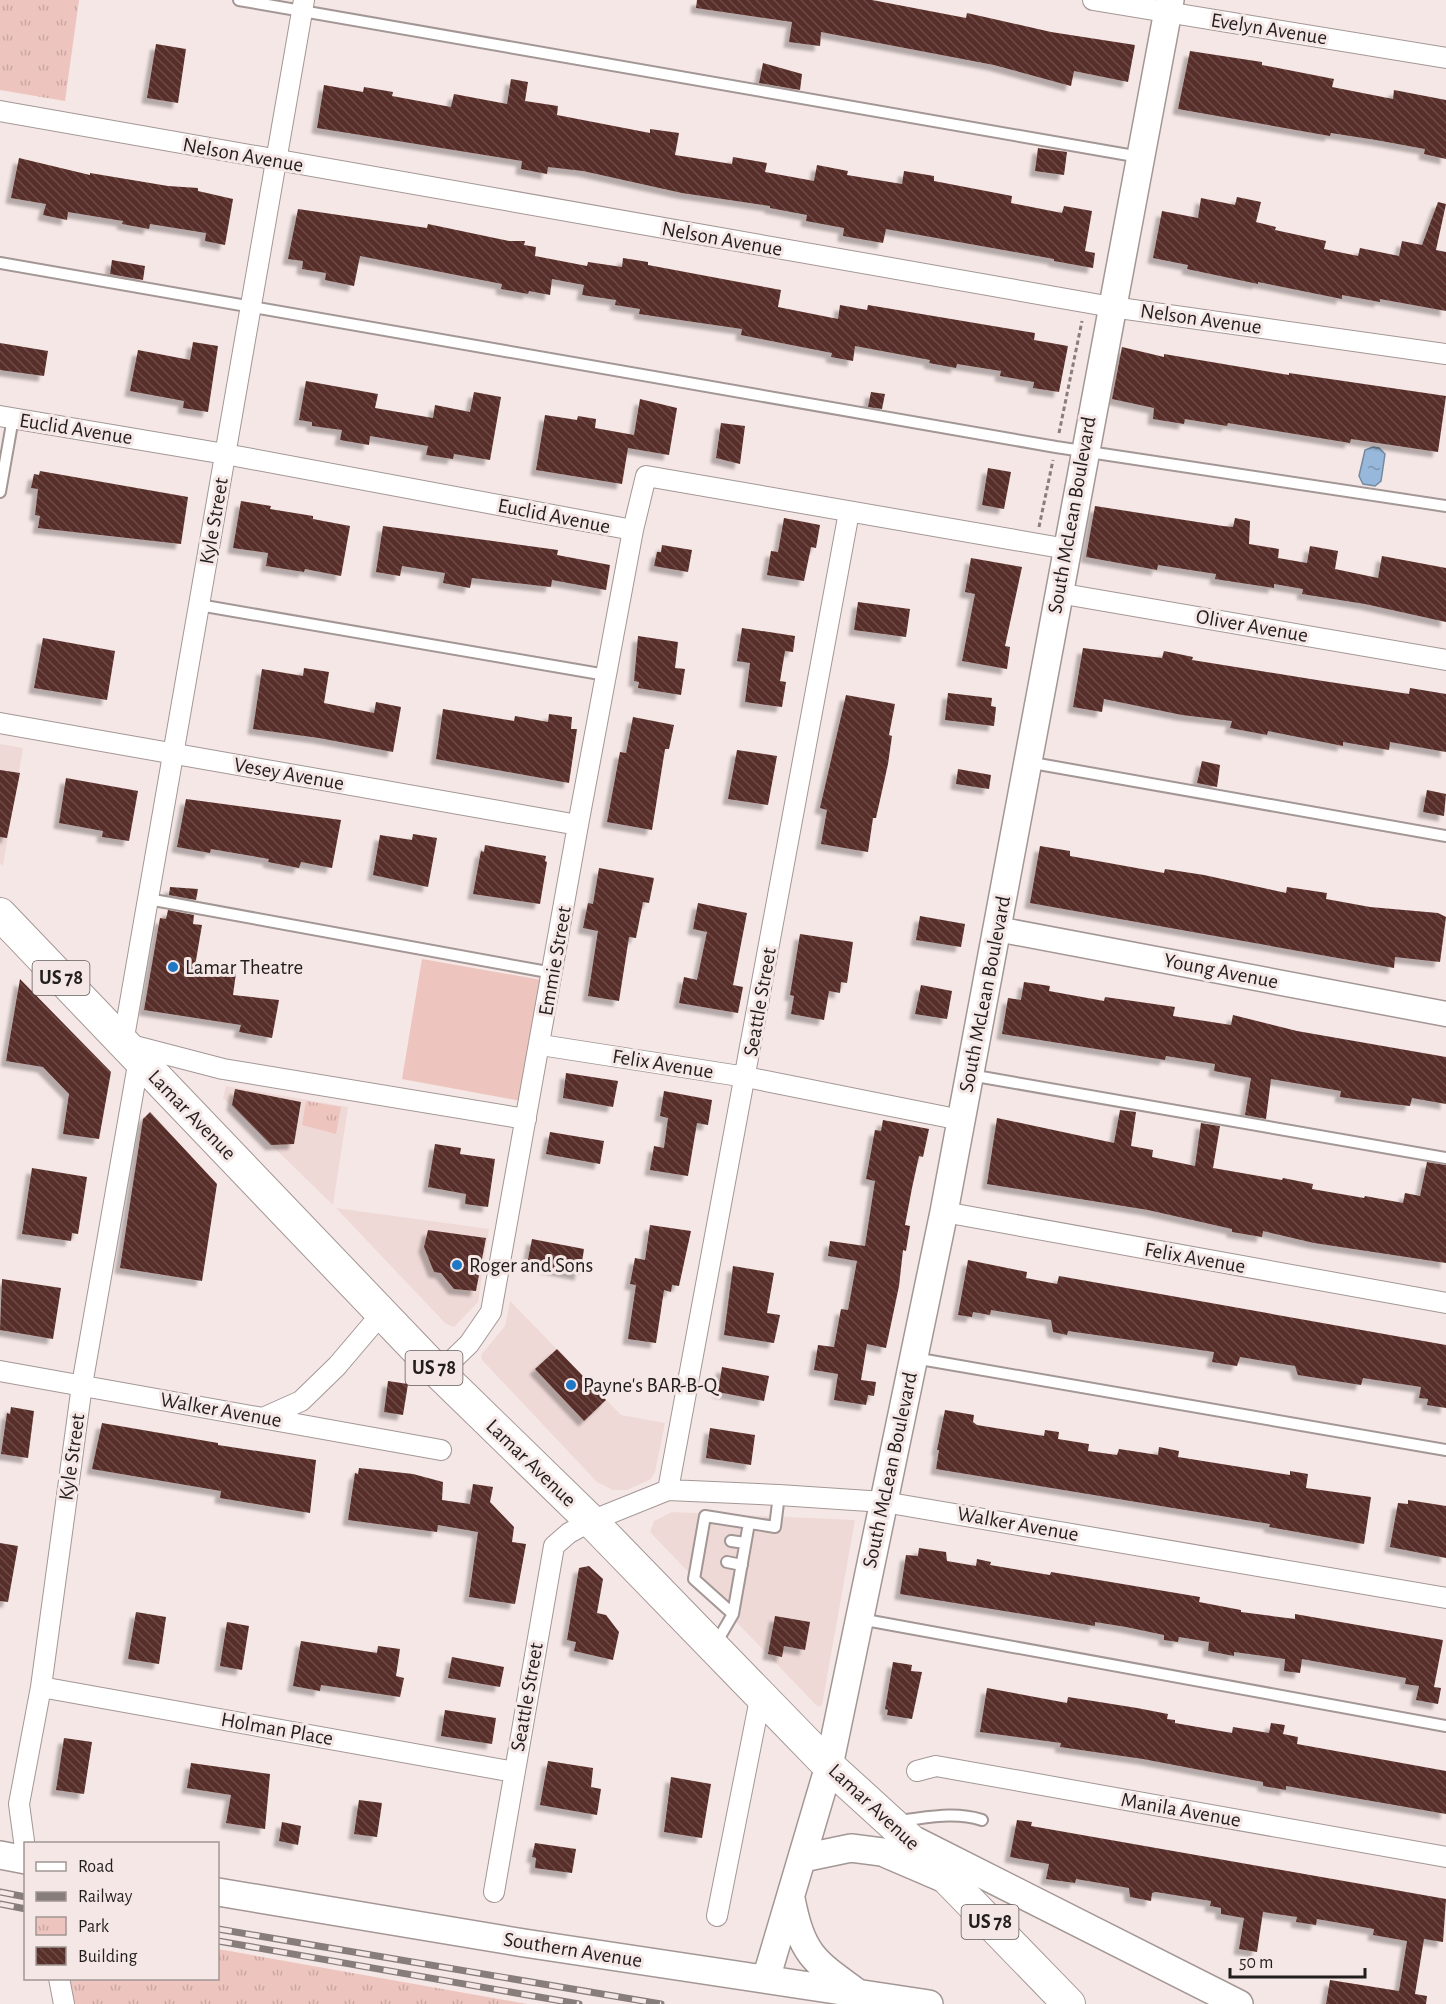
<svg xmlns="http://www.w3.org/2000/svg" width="1446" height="2004" viewBox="0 0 1446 2004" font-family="'Alegreya Sans',sans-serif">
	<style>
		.built { fill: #efd9d6 }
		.grass { fill: #edc4be }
		.park { fill: url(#park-tufts) }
		.water { fill: url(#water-ripples); stroke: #748aa1; stroke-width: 1.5 }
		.building { fill: url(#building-back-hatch); filter: url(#shadow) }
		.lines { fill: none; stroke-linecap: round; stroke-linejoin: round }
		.service-casing { stroke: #a39795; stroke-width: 14 }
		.minor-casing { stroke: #a39795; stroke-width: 22 }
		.tertiary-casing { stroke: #a39795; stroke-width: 27 }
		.secondary-casing { stroke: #a39795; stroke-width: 30 }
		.primary-casing { stroke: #a39795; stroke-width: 34 }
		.path { stroke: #887f7d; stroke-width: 3; stroke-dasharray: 4.5 3; stroke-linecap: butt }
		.service { stroke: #fff; stroke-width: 10 }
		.minor { stroke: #fff; stroke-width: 20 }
		.tertiary { stroke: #fff; stroke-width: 24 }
		.secondary { stroke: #fff; stroke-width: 27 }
		.primary { stroke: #fff; stroke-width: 32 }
		.rail-casing { stroke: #877e7c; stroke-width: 7 }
		.rail { stroke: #f5e7e5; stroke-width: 4.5; stroke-dasharray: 14; stroke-linecap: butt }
		.poi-dot { fill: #1e78c5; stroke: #f5e7e5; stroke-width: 2 }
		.labels { text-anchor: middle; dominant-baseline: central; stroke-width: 6; stroke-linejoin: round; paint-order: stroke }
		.shield { fill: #f5e7e5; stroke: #615a59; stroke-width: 1.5 }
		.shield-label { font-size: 20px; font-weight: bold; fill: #221e1d }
		.street-label { font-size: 21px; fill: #221e1d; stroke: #f5e7e5 }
		.poi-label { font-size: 21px; fill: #221e1d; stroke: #f5e7e5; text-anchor: start }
	</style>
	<defs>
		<pattern id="park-tufts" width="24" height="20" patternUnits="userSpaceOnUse" patternTransform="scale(1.5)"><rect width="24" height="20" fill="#edc4be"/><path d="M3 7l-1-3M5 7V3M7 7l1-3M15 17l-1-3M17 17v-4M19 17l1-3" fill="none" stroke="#cba8a3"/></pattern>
		<pattern id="water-ripples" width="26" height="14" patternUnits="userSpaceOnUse" patternTransform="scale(1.5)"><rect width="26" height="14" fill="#97b8da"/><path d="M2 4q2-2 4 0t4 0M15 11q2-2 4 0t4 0" fill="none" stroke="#7b95b0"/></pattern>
		<pattern id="building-back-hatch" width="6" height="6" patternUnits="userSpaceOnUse" patternTransform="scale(1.5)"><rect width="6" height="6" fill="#582f29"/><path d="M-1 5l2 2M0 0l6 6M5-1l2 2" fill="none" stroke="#6c4b46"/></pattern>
		<filter id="shadow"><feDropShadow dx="-5.5" dy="5.5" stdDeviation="1.5" flood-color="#0004"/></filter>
	</defs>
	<rect width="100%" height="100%" fill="#f5e7e5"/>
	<path class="built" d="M0 744 23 748 3 866 0 863Z
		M226 1086 348 1107 333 1205 223 1098Z
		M336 1208 489 1229 478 1302 454 1327 446 1324Z
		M510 1301 621 1415 665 1423 655 1472 651 1479 627 1490H613L597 1482 482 1360 481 1355 505 1326Z
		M672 1512 855 1520 822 1705 818 1707 650 1532 654 1521Z"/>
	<path class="grass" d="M422 959 542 980 521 1101 402 1079Z"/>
	<path class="park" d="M0 0H79L65 101 0 90Z
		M306 1101 341 1107 336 1134 302 1125Z
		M218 1949 527 2004H60L64 1979 218 1978Z"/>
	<path class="water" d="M1373 447 1379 448 1385 454 1381 481 1375 486 1363 484 1359 476 1365 450Z"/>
	<path class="building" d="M697 0H872L966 18 967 13 1051 32 1135 45 1128 82 1074 71 1071 86 994 65 821 32 820 46 789 42 792 22 696 8Z
		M156 44 186 49 178 103 147 98Z
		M1190 51 1262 62V65L1334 79 1332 87 1393 99 1394 90 1446 100V159L1424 154 1425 149 1376 140 1331 133 1330 136 1178 109Z
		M763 63 802 74 800 90 759 83Z
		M511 79 528 82 525 101 558 106 557 115 650 133V129L679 133 675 155 732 164 733 157 767 163 765 172 814 181 817 165 848 171 847 175 902 184 904 171 934 176V181L1012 196 1011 203 1062 213 1064 206 1092 211 1085 251 1095 253 1093 268 1054 261V259L886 229 883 243 843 236 844 228 806 221 807 215 770 208V206L682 193 583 171 548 167 547 174 521 169 522 161 317 128 324 85 363 92 364 87 393 92 392 96 451 107 454 94 507 104Z
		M1038 148 1067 152 1064 175 1035 171Z
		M19 158 90 175V173L168 186 198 188V191L233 199 225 245 205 241 206 233 150 224 149 229 122 224 123 221 68 212 67 220 43 215 46 204 11 198Z
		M1237 197 1261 202 1256 222 1276 227 1275 230 1326 241 1324 249 1358 256 1360 248 1399 256 1402 241 1422 245 1438 202 1446 204 1436 250 1446 252V311L1380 299V302L1342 295V299L1258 282V284L1187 269 1188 265 1153 258 1162 211 1198 218 1201 198 1235 205Z
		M298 209 427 228 428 224 509 241H525L524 245 536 247 535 256 587 266 588 262 622 267 623 258 648 262V265L781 290 778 307 838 319 840 305 867 310 868 305 1035 333 1034 340 1068 346 1059 392 1033 388 1034 382 1000 376 1001 371 957 364 956 368 929 363 930 360 855 346 853 361 831 357 832 353 741 335 742 329 639 314 640 309 615 305 616 300 582 295 584 285 552 279 550 295 529 291 528 294 501 289 502 284 360 256 354 286 325 280 326 273 302 269 303 261 288 259Z
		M112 260 145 266 143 280 110 274Z
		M193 342 218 346 208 412 183 408 184 401 130 391 138 350 190 360Z
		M0 343 48 351 44 376 0 370Z
		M1122 347 1164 357V354L1289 375V373L1446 396 1438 452 1351 439 1350 443 1228 423 1227 426 1185 419 1184 424 1153 419 1154 408 1112 399Z
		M306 381 378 394 375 408 433 418 435 405 470 412 474 392 501 397 490 460 454 454 453 459 426 455 428 446 370 436 369 445 340 440 342 430 312 426V422L299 420Z
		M871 392 885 394 882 409 868 407Z
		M640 399 677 408 669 455 628 448 622 484 536 470 545 415 577 420 578 416 596 419 595 428 634 435Z
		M721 423 745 426 740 464 716 458Z
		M988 468 1011 472 1004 509 982 505Z
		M40 471 188 497 181 544 38 528 40 516 35 515 38 489 31 488 34 474 39 475Z
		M241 501 271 506 270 509 313 516V519L350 526 341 576 305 569 304 572 266 566 268 553 233 548Z
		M1095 506 1223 526 1233 527 1235 518 1250 521 1249 544 1279 549 1278 558 1307 563 1310 546 1338 551 1335 569 1378 578 1382 556 1446 568V622L1365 604 1302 594 1303 589 1274 584V588L1215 579 1216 574 1158 565 1157 570 1086 557Z
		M784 518 820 525 816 548 811 547 804 581 767 575 771 551 778 552Z
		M383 526 558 550 557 555 610 565 606 590 552 580 551 587 472 578 470 588 443 583 445 573 402 566 400 576 376 572Z
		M662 545 692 550 688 572 654 566 657 552H661Z
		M971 558 1022 567 1005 646 1010 647 1007 669 962 661 975 594 965 592Z
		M858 602 910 609 906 637 854 630Z
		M742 628 795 636 793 652 785 651 780 681 786 682 782 707 745 702 750 663 737 661Z
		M638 636 678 642 675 668 685 669 681 695 638 688 639 682 634 681Z
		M43 638 115 651 107 700 34 688Z
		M1083 648 1162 658 1164 651 1193 657 1192 660 1323 681 1409 694 1410 688 1446 694V752L1390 742 1389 750 1343 742V746L1268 731 1267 735 1230 728 1232 721 1182 715 1104 699 1102 712 1073 707Z
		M304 668 329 672 324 703 374 713 376 702 401 707 393 752 319 738 253 729 262 669 303 676Z
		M948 693 992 698 991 706 996 707 994 726 945 720Z
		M846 695 895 704 889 735 892 736 888 764 876 818H873L868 852 821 844 827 810 820 808Z
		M443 709 514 721 515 716 548 722 549 714 572 717 571 729H577L569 783 436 759Z
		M633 717 674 725 669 749H665L652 830 607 822 620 752 626 753Z
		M737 750 777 756 768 805 728 799Z
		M1202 761 1220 765 1217 787 1197 783Z
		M958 769 991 775 989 789 956 784Z
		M0 770 20 773 7 838 0 837Z
		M66 778 138 791 129 841 102 837 103 831 59 823Z
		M1427 790 1446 794 1444 816 1423 812Z
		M186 799 341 820 332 868 301 862 299 868 268 862 269 859 211 849 210 853 177 847Z
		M413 834 437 838 428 887 373 875 380 835 412 840Z
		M485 845 546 856 545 861 547 862 540 904 473 894 481 851 484 852Z
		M1040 846 1070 851V856L1164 873 1165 869 1204 875 1286 893 1287 887 1327 893 1326 899 1370 907 1438 913 1446 917 1440 962 1395 957 1394 968 1030 903Z
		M599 868 654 878 649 903 643 902 636 938 629 937 619 1001 588 996 598 931 583 928 588 903 593 904Z
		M170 887 198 889 196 900 169 895Z
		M698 903 747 913 733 985 743 987 738 1013 679 1003 684 977 697 980 707 932 693 929Z
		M168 910 194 915 193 924 202 925 195 966 236 973 233 995 279 1000 272 1038 239 1032 241 1025 144 1010 160 918 166 919Z
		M920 916 965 924 961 947 916 940Z
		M800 934 853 942 847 983 841 982 840 993 829 991 824 1020 791 1014 794 996 790 995Z
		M20 979 111 1072 99 1139 63 1134 69 1094 43 1067 6 1061Z
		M1024 982 1050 986 1049 991 1104 1001 1105 997 1175 1007 1173 1016 1231 1025 1233 1015 1297 1031 1446 1057V1104L1412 1098 1410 1106 1368 1101 1340 1097 1341 1091 1271 1079 1266 1119 1245 1115 1251 1078 1214 1071 1215 1064 1166 1056 1165 1060 1002 1034 1008 998 1021 1000Z
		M921 985 952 991 947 1019 915 1014Z
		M566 1073 618 1081 613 1107 563 1098Z
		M235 1089 301 1102 294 1144 271 1145 232 1105Z
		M664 1091 712 1100 708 1125 697 1123 688 1176 650 1170 654 1146 664 1148 668 1118 660 1116Z
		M1120 1110 1136 1112 1131 1146 1153 1150 1152 1157 1195 1166 1201 1123 1220 1126 1213 1168 1282 1180 1283 1178 1313 1184 1312 1189 1364 1198 1365 1196 1403 1203 1405 1193 1420 1196 1427 1162 1446 1165V1263L1314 1243 1263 1231 1262 1237 1232 1232V1229L1148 1210 987 1184 997 1118 1114 1143Z
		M150 1112 217 1184 202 1281 120 1268 143 1119Z
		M883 1120 929 1129 923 1157 919 1156 912 1188 905 1225 910 1226 906 1251 903 1250 899 1286 886 1348 867 1344 861 1380 876 1382 874 1396 868 1395 866 1405 834 1400 838 1374 814 1370 818 1345 834 1347 841 1309 848 1310 857 1261 828 1256 830 1241 865 1246 875 1181 866 1179 875 1130 881 1131Z
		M550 1132 604 1141 600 1164 546 1154Z
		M435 1144 461 1148 460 1154 495 1159 488 1207 465 1204 466 1194 428 1187Z
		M32 1168 87 1177 78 1234 72 1233 71 1241 22 1234Z
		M650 1225 691 1231 679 1286 672 1285 671 1292 664 1290 656 1343 628 1339 636 1285 630 1284 635 1258 645 1260Z
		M428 1230 486 1238 476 1291 454 1289 441 1273 434 1272 424 1247Z
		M532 1239 584 1249 580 1275 527 1264Z
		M968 1260 1027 1272 1026 1278 1057 1284 1059 1276 1446 1345V1408L1427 1405 1428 1399 1419 1398 1421 1387 1363 1378 1361 1385 1298 1375 1295 1366 1240 1357 1237 1366 1212 1362 1214 1352 1068 1331 1067 1335 1053 1332 1051 1320 991 1310 990 1315 973 1312 972 1317 958 1315Z
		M733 1266 774 1273 767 1313 780 1315 774 1343 724 1335Z
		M2 1279 61 1288 53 1339 0 1330Z
		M557 1349 606 1400 584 1421 535 1369Z
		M722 1367 769 1376 764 1401 718 1392Z
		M388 1381 408 1384 403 1415 384 1412Z
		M11 1407 34 1411 28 1458 1 1454 7 1413 10 1414Z
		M945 1410 974 1415 973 1422 977 1425 1044 1436 1045 1430 1059 1432 1058 1439 1089 1444 1088 1451 1117 1455 1119 1449 1158 1455 1159 1447 1179 1451 1178 1457 1290 1475V1471L1308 1474 1306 1488 1371 1497 1364 1544 1269 1527 1270 1524 936 1469 939 1450H937Z
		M102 1423 218 1443V1445L316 1460 310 1513 220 1498 221 1491 92 1469Z
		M710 1428 755 1435 751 1465 706 1458Z
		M359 1468 413 1474 443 1482 442 1500 470 1504 473 1484 493 1487 490 1502 514 1527 512 1542 526 1544 515 1604 469 1597 478 1532 438 1525 437 1532 348 1520 355 1473 358 1474Z
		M1408 1500 1446 1506V1558L1390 1547 1398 1503 1408 1504Z
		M0 1543 18 1546 8 1602 0 1601Z
		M919 1548 946 1552 947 1561 976 1566 977 1559 991 1562 990 1565 1050 1575 1051 1572 1200 1597 1199 1602 1241 1610V1612L1295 1619V1614L1443 1640 1434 1687 1441 1688 1438 1704 1416 1700 1419 1686 1405 1684 1406 1678 1302 1659 1300 1673 1284 1671 1285 1659 1234 1652V1656L1208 1651 1209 1642 1179 1637 1178 1642 1164 1640V1635L1126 1627 1095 1622V1626L900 1594 906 1555 918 1556Z
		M589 1566 603 1579 597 1613 606 1615 619 1632 613 1660 574 1651 576 1642 567 1640 579 1568Z
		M136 1612 166 1617 159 1664 128 1659Z
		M775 1616 810 1622 805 1650 784 1646 782 1657 768 1654Z
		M227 1622 249 1626 242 1670 220 1666Z
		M301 1641 377 1653 378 1646 400 1649 396 1676 404 1678 400 1697 321 1685 320 1691 293 1686Z
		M452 1657 504 1667 500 1687 448 1678Z
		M893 1662 912 1665 911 1671 922 1672 912 1719 887 1715 888 1710 885 1709Z
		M987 1688 1067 1703 1068 1697 1137 1708 1168 1714 1167 1719 1175 1720V1723L1232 1733 1233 1727 1269 1733 1271 1723 1285 1725 1283 1734 1298 1737 1297 1744 1446 1771V1814L1286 1786V1790L1263 1786V1782L1143 1759 1060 1747 1061 1743 980 1732Z
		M445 1710 496 1718 492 1744 441 1736Z
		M64 1738 92 1742 84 1794 56 1790Z
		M548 1761 593 1768 591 1787 601 1789 597 1815 540 1805Z
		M191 1763 270 1774 265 1829 226 1823 231 1795 187 1788Z
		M671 1777 711 1784 702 1838 664 1832Z
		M359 1800 382 1803 377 1837 354 1834Z
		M1017 1820 1032 1822 1031 1826 1446 1899 1443 1942 1424 1939 1415 1994 1427 1996 1426 2004H1326L1330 1980 1399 1991 1407 1941 1373 1935 1374 1929 1317 1919 1316 1925 1296 1922 1297 1917 1263 1912 1257 1952 1239 1949 1244 1918 1221 1914V1908L1210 1906 1211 1901 1156 1892 1152 1893 1151 1901 1130 1897 1129 1888 1076 1879 1075 1883 1046 1879 1049 1864 1010 1857Z
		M282 1822 301 1826 298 1845 279 1841Z
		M535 1843 576 1849 572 1873 535 1868 536 1858 532 1857Z"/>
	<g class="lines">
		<g class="service-casing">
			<path id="service" d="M239 0 1140 157
				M0 263 1056 447 1446 506
				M0 492 13 418
				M199 605 606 675
				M1027 762 1446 836
				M148 899 553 973
				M970 1075 1446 1158
				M914 1358 1446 1450
				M749 1523 733 1614 694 1579 705 1516 775 1527 779 1495
				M731 1541 745 1543
				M727 1562 742 1565
				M860 1619 1446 1726
				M715 1645 733 1614
				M897 1821C927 1818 953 1811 982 1820"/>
		</g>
		<g class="minor-casing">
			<path id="minor" d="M304 0 123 1043 223 1069 526 1119
				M1093 0 1446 58
				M0 111 1112 307 1446 354
				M0 416 225 454 633 530
				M1058 593 1446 660
				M0 723 578 825
				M541 1045 746 1077 961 1120
				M944 1212 1446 1303
				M0 1371 441 1450
				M439 1373 469 1344 491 1312 578 825 633 530 646 476 1067 549
				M263 1418 301 1401 337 1366 382 1313
				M668 1490 849 512
				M41 1687 514 1772
				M917 1771 936 1766 1446 1857
				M26 1856 19 1804 41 1687 82 1385 139 1059
				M494 1892 554 1546 569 1533 591 1521 668 1490 779 1495 884 1502 1446 1598
				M717 1916 761 1694
				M59 1978 64 2004"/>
		</g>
		<g class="tertiary-casing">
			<path id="tertiary" d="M997 929 1446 1014"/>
		</g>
		<g class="secondary-casing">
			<path id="secondary" d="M916 1841 1239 2004
				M0 1855 26 1860
				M803 1858 851 1848 882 1852 945 1879
				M218 1892 524 1943 929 2004
				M791 1899C802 1953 812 1960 855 1991
				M766 1979 829 1766 944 1212 1170 0"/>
		</g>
		<g class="primary-casing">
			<path id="primary" d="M0 914 439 1373 591 1521 829 1766 907 1837 1069 2004"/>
		</g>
		<path class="path" d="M1059 433 1082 321
			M1039 527 1053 460"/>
		<use href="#service" class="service"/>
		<use href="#minor" class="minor"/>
		<use href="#tertiary" class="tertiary"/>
		<use href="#secondary" class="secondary"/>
		<use href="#primary" class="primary"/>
		<g class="rail-casing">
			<path id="rail" d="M0 1892 26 1897
				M0 1904 26 1909
				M218 1929 661 2004
				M218 1941 579 2004"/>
		</g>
		<use href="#rail" class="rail"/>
	</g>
	<g class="poi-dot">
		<circle cx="173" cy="967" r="6"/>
		<circle cx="457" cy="1265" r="6"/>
		<circle cx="571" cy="1385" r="6"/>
	</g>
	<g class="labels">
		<g class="shield">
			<rect x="32.5" y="961" width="57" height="34" rx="4.5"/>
			<rect x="405.5" y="1351" width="57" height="34" rx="4.5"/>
			<rect x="961.5" y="1905" width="57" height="34" rx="4.5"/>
		</g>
		<g class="shield-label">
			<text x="61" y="978">US 78</text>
			<text x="434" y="1368">US 78</text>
			<text x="990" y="1922">US 78</text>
		</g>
		<g class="street-label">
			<text transform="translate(1269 29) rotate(9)">Evelyn Avenue</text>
			<text transform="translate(243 155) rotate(10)">Nelson Avenue</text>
			<text transform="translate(722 239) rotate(10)">Nelson Avenue</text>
			<text transform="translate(1201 319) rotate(8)">Nelson Avenue</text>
			<text transform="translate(76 429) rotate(9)">Euclid Avenue</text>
			<text transform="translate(1072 515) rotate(-80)">South McLean Boulevard</text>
			<text transform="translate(554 516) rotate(11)">Euclid Avenue</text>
			<text transform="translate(214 521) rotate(-80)">Kyle Street</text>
			<text transform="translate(1252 626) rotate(10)">Oliver Avenue</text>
			<text transform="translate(289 774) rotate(10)">Vesey Avenue</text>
			<text transform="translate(555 961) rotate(-80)">Emmie Street</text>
			<text transform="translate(1221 971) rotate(11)">Young Avenue</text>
			<text transform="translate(985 994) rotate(-79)">South McLean Boulevard</text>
			<text transform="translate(760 1002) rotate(-80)">Seattle Street</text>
			<text transform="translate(663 1064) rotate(9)">Felix Avenue</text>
			<text transform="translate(192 1115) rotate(46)">Lamar Avenue</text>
			<text transform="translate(1195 1258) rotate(10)">Felix Avenue</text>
			<text transform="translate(221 1410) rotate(10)">Walker Avenue</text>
			<text transform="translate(72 1457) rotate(-82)">Kyle Street</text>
			<text transform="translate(531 1463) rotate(44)">Lamar Avenue</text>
			<text transform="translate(890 1470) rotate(-78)">South McLean Boulevard</text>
			<text transform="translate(1018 1524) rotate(10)">Walker Avenue</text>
			<text transform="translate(527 1697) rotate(-80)">Seattle Street</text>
			<text transform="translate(277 1729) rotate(10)">Holman Place</text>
			<text transform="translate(874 1807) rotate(43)">Lamar Avenue</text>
			<text transform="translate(1181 1810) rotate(10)">Manila Avenue</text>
			<text transform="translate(573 1950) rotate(9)">Southern Avenue</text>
		</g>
		<g class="poi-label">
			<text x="185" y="967">Lamar Theatre</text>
			<text x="469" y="1265">Roger and Sons</text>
			<text x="583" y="1385">Payne's BAR-B-Q</text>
		</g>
	</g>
	<rect x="24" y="1842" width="195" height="138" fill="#f5e7e5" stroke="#a19795" stroke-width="1.5"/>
	<rect x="36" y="1862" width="30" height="9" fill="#ffffff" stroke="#a19795" stroke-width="1.5"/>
	<text x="78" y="1872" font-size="18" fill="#221e1d">Road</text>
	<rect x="36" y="1892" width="30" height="9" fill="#877e7c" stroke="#a19795" stroke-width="1.5"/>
	<text x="78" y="1902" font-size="18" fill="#221e1d">Railway</text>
	<rect x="36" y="1917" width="30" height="18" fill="url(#park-tufts)" stroke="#a19795" stroke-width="1.5"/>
	<text x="78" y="1932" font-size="18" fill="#221e1d">Park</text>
	<rect x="36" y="1947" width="30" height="18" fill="url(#building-back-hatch)" stroke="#a19795" stroke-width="1.5"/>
	<text x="78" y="1962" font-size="18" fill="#221e1d">Building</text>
	<path d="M1230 1968v9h135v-9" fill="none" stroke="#221e1d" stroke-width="3"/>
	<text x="1239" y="1968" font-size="18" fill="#221e1d" stroke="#f5e7e5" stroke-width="4.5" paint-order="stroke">50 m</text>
</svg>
